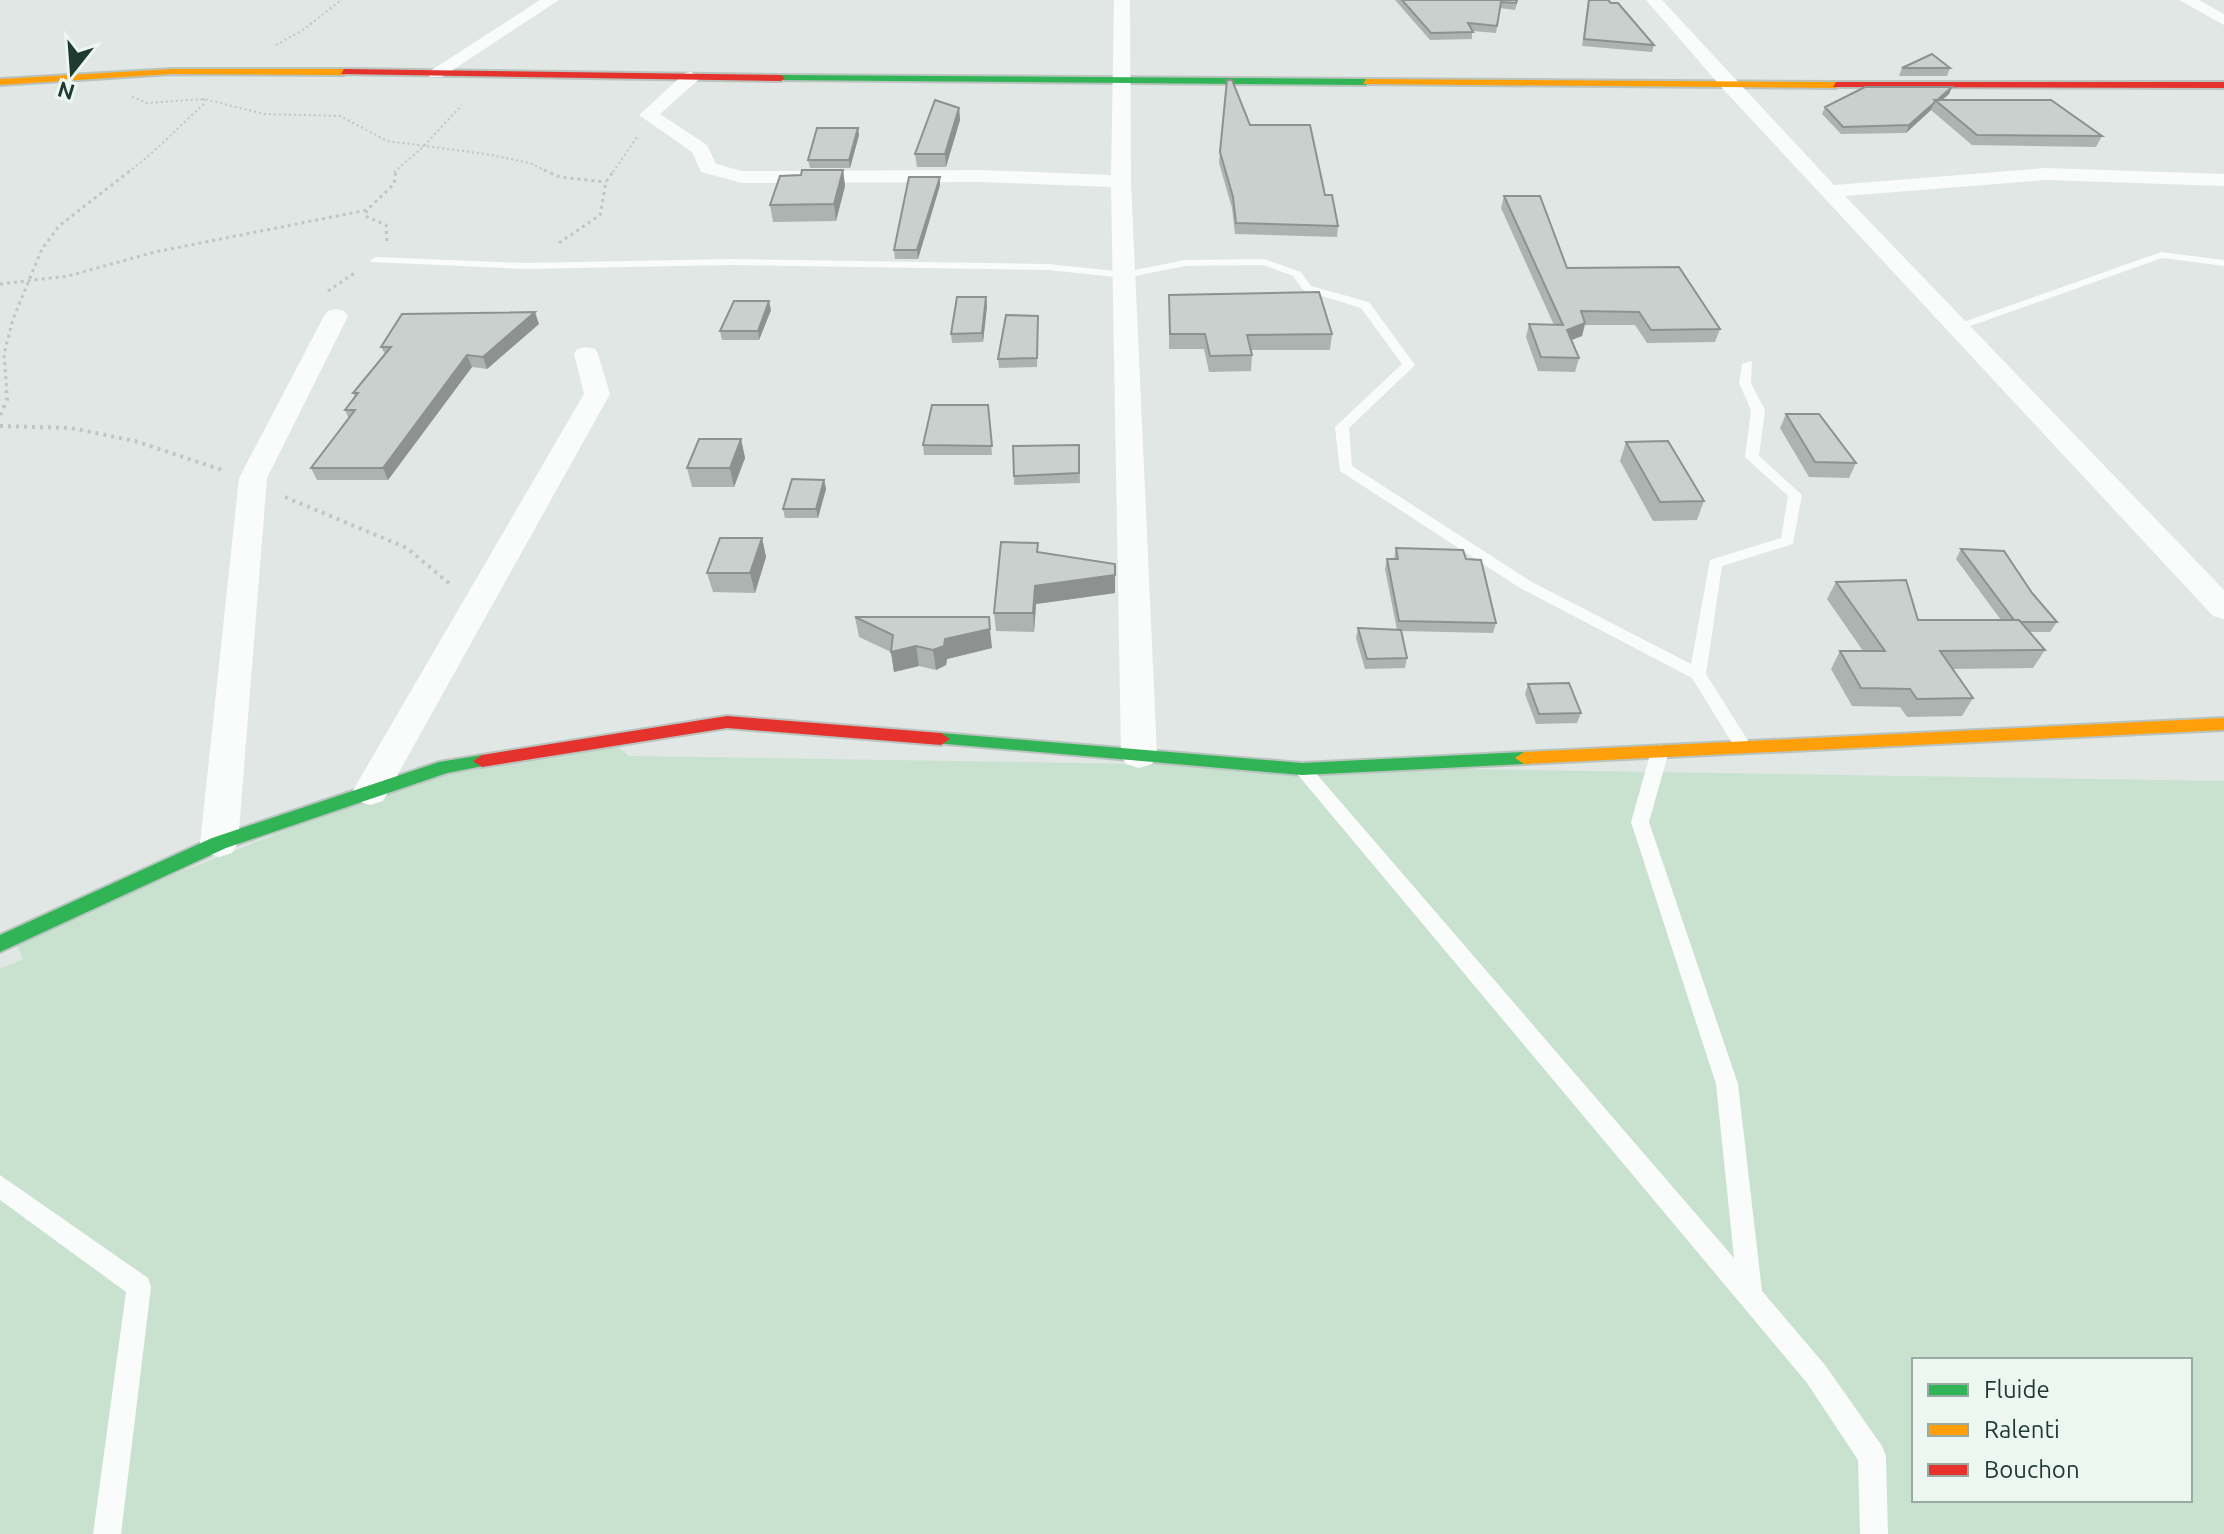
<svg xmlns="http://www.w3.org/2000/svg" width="2224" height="1534" viewBox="0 0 2224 1534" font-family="Ubuntu,sans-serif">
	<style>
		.green { fill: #c8e2cf; fill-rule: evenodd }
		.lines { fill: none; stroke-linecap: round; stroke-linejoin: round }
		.fast-casing { stroke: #b9c4bf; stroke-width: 4 }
		.slow-casing { stroke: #b9c4bf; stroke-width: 4 }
		.jam-casing { stroke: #b9c4bf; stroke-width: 4 }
		.path-far2 { stroke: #bfc7c5; stroke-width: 2; stroke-dasharray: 2 3; stroke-linecap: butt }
		.path-far1 { stroke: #bfc7c5; stroke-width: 3; stroke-dasharray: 3 4; stroke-linecap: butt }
		.path { stroke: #bfc7c5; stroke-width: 4; stroke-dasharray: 3 5; stroke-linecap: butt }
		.lane { fill: #fafbfb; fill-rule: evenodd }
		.street { fill: #fafbfb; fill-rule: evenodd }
		.fast { fill: #30b455; fill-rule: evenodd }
		.slow { fill: #ff9f0a; fill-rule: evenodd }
		.jam { fill: #e5322d; fill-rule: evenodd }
		.wall { fill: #adb3b0 }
		.shaded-wall { fill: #8d9290 }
		.building { fill: #c9d0cd; stroke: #8d9290; stroke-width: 2 }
	</style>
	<rect width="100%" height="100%" fill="#e0e7e4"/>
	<path class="green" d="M610 740 629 756 2224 781V1534H0V969L23 959 14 938 445 767ZM1914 1360H2190V1500H1914Z"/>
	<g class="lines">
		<g class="fast-casing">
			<path id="fast" d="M781 75 1366 79 1370 82 1366 85 778 80Z
				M941 733 1302 763 1524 752 1533 758 1524 764 1302 775 935 743 932 739Z
				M482 755 491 761 488 765 447 773 226 848 0 952V935L212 838 439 762Z"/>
		</g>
		<g class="slow-casing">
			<path id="slow" d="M172 69H344L348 72 344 75 172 74 0 85V79Z
				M1366 79 1836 82 1840 85 1836 88 1363 84Z
				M2224 718V730L1524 764 1515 758 1524 752Z"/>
		</g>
		<g class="jam-casing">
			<path id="jam" d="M344 69 781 75 785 78 781 81 341 74Z
				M1836 82H2224V88L1833 87Z
				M727 716 941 733 950 739 941 745 727 728 482 767 473 761 482 755Z"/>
		</g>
		<path class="path-far2" d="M276 45 303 30 341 0
			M132 97 147 103 204 99 264 114 340 116 387 141 486 154 530 163 549 172
			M128 172C155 153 178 127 203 105L204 98
			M394 172 423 147 462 105
			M613 172 637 137"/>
		<path class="path-far1" d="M544 170 560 177 606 182
			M387 241 386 225 365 216 367 210 394 184 396 170
			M559 243 600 215 606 182 614 170
			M0 284 68 276 155 252 367 210
			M328 291 356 272
			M7 393 4 354 13 319 42 249 59 226 131 170"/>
		<path class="path" d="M0 415 7 400 6 391
			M0 426 71 428 135 441 225 471
			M285 497 407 548 451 585"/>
		<path class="lane" d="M2161 252 2224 260V266L2162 258 1962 329 1952 326Z
			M376 257 524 263 732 259 1048 264 1125 272 1185 260 1264 259 1301 272 1311 286 1369 302 1415 365 1349 428 1352 466 1532 582 1691 664 1710 560 1781 538 1788 496 1745 457 1751 410 1739 383 1742 364 1752 361 1751 383 1765 410 1759 456 1802 495 1793 544 1722 566 1706 674 1752 747 1743 753 1737 751 1692 678 1520 588 1340 471 1335 427 1402 364 1361 308 1303 290 1293 276 1263 265 1185 266 1125 278 1048 270 732 265 524 269 372 262 370 260Z
			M1660 745 1669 751 1649 822 1738 1084 1762 1291 1825 1365 1882 1446 1886 1456 1888 1534H1860L1858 1460 1807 1383 1293 769 1302 763 1308 764 1734 1258 1716 1084 1631 822 1651 751Z
			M0 1175 148 1278 151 1287 121 1534H93L126 1292 0 1200Z"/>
		<path class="street" d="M540 0H559L442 77H430L427 73Z
			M1114 0H1130L1131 181 1157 755 1152 764 1139 768 1126 764 1121 755 1111 187 980 182 742 183 701 172 692 152 639 115 685 73 691 72 700 77 697 81 660 114 707 145 716 164 742 171 980 170 1111 175Z
			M1646 0H1662L1834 185 2046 168 2224 174V186L2046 180 1845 196 2224 590V619L2213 616 1723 89Z
			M2179 0H2199L2224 14V25Z
			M336 309 344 311 348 316 267 478 238 843 232 853 219 857 206 853 200 843 239 478 324 316 328 311Z
			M586 347 595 349 598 354 610 394 383 801 370 805 357 801 352 792 584 394 574 354 577 349Z"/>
		<use href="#fast" class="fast"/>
		<use href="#slow" class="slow"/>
		<use href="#jam" class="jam"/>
	</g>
	<path class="wall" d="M1395 0H1518L1515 10 1500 8 1496 33 1472 31V39L1430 40Z
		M1588 0H1608L1654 45 1652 52 1582 46Z
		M1902 68H1950L1947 76H1899Z
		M1227 80 1250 125 1325 195 1338 226 1337 237 1235 234 1232 208 1219 163Z
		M1952 87 1949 94 1942 100 2102 136 2096 147 1972 145 1931 110 1906 133 1841 134 1822 114 1825 107Z
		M959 108 960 120 946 167H917L915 154Z
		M859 135 850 168H810L808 160Z
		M843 170 845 186 836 221 773 222 770 205 801 175Z
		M940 185 918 259H895L894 250Z
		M1504 196 1567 268 1720 329 1715 342 1647 343 1635 325H1585L1582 336 1571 340 1579 358 1575 372 1538 371 1526 337 1529 324 1554 325 1501 208Z
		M1169 295 1332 334 1330 350H1251L1252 355 1251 371 1209 372 1204 349H1169Z
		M987 306 983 342 952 343 951 334Z
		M771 310 759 340H722L720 331Z
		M1038 316 1037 367 999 368 998 359Z
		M539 324 487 369 472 367 388 480H317L311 468 349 419 345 410 355 397 353 393 385 354 381 347Z
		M988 405 992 455H924L923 445Z
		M1786 414 1856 463 1849 478 1809 477 1780 428Z
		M741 439 745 458 734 487H692L687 468Z
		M1626 442 1704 501 1697 520 1653 521 1620 461Z
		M1079 445 1080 483 1014 485 1013 446Z
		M824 480 826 489 818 518H785L783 509Z
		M762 538 766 557 755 593 713 592 707 573Z
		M1038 543V552L1115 593 1036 604 1034 632 996 631 994 613Z
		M1396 548 1466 559 1496 623 1493 633 1401 631 1407 658 1405 668 1365 669 1356 638 1358 628 1397 630 1385 569 1387 559H1394Z
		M1961 549 2032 593 2057 622 2050 632H2029L2045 650 2033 668 1952 669 1973 698 1962 716 1907 717 1900 707 1852 706 1831 669 1840 651H1863L1827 599 1836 582 1918 620H2001L1956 559Z
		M855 617 992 648 947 659 946 665 936 670 919 666 894 672 891 652 859 637Z
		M1528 684 1581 713 1577 723 1536 724 1525 694Z"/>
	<path class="shaded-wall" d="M1952 87 1949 94 1939 103 1936 101Z
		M1934 103 1931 110 1906 133 1909 125Z
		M959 108 960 120 946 167 945 154Z
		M858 128 859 135 850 168 849 160Z
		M843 170 845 186 836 221 834 204Z
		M940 177V185L918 259 917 250Z
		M986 297 987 306 983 342 982 333Z
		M769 301 771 310 759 340 758 331Z
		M535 312 539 324 487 369 483 357Z
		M1585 323 1582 336 1564 343 1567 330Z
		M467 355 472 367 388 480 383 468Z
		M741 439 745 458 734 487 730 468Z
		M824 480 826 489 818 518 816 509Z
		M762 538 766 557 755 593 750 573Z
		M1115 575V593L1036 604 1034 632 1033 613 1035 586Z
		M990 629 992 648 947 659 946 665 936 670 933 650 945 639Z
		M916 646 919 666 894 672 891 652Z"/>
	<path class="building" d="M1402 0H1517L1516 3 1501 2 1497 26 1468 23 1473 32 1431 33Z
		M1589 0H1608L1611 3H1618L1654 45 1584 39Z
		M1932 54 1950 68H1902Z
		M1227 80H1232L1250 125H1310L1325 195H1332L1338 226 1236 223 1233 197 1220 152Z
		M1865 87H1952L1936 101 1935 100 1934 103 1909 125 1843 127 1825 107Z
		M935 100 959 108 945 154H915Z
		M1935 100H2051L2102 136 1977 135Z
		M817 128H858L849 160H808Z
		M802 170H843L834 204 770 205 780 176 801 175Z
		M909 177H940L917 250H894Z
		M1504 196H1540L1567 268 1679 267 1720 329 1651 330 1639 312 1581 311 1585 323 1567 330 1579 358 1541 357 1529 324 1563 325Z
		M1319 292 1332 334 1247 335 1252 355 1210 356 1205 334H1170L1169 295Z
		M957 297H986L982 333 951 334Z
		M734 301H769L758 331H720Z
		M535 312 483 357 467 355 383 468H311L355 410H345L358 393H353L391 347H381L402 314Z
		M1006 315 1038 316 1037 358 998 359Z
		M932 405H988L992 446 923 445Z
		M1786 414H1819L1856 463 1815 462Z
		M699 439H741L730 468H687Z
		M1668 441 1704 501 1660 502 1626 442Z
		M1079 445V473L1014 476 1013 446Z
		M792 479 824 480 816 509H783Z
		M720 538H762L750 573H707Z
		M1001 542 1038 543 1037 552 1115 564V575L1035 586 1033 613H994Z
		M1396 548 1463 550 1466 559 1481 560 1496 623 1399 621 1387 559H1398Z
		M1961 549 2004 551 2032 593 2057 622H2021L2019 620H2014Z
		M1906 580 1918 620H2019L2045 650 1940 651 1973 698 1917 699 1910 689 1861 688 1840 651H1885L1836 582Z
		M855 617H989L990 629 945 639 944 646 933 650 916 646 891 652 893 635Z
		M1358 628 1401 630 1407 658 1367 659Z
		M1569 683 1581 713 1539 714 1528 684Z"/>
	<rect x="1912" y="1358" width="280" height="144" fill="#edf7f2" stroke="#9aaba5" stroke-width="2"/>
	<rect x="1928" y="1384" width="40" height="12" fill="#30b455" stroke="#9aaba5" stroke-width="2"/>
	<text x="1984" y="1398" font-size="24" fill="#1e3a31">Fluide</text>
	<rect x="1928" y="1424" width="40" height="12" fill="#ff9f0a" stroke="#9aaba5" stroke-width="2"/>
	<text x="1984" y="1438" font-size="24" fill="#1e3a31">Ralenti</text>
	<rect x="1928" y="1464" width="40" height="12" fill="#e5322d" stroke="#9aaba5" stroke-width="2"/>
	<text x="1984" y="1478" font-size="24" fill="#1e3a31">Bouchon</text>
	<g transform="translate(72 72) rotate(197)" stroke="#edf7f2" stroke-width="6" paint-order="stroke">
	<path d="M0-6L14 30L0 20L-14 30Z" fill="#1e3a31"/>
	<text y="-12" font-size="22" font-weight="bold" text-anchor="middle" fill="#1e3a31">N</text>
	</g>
</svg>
